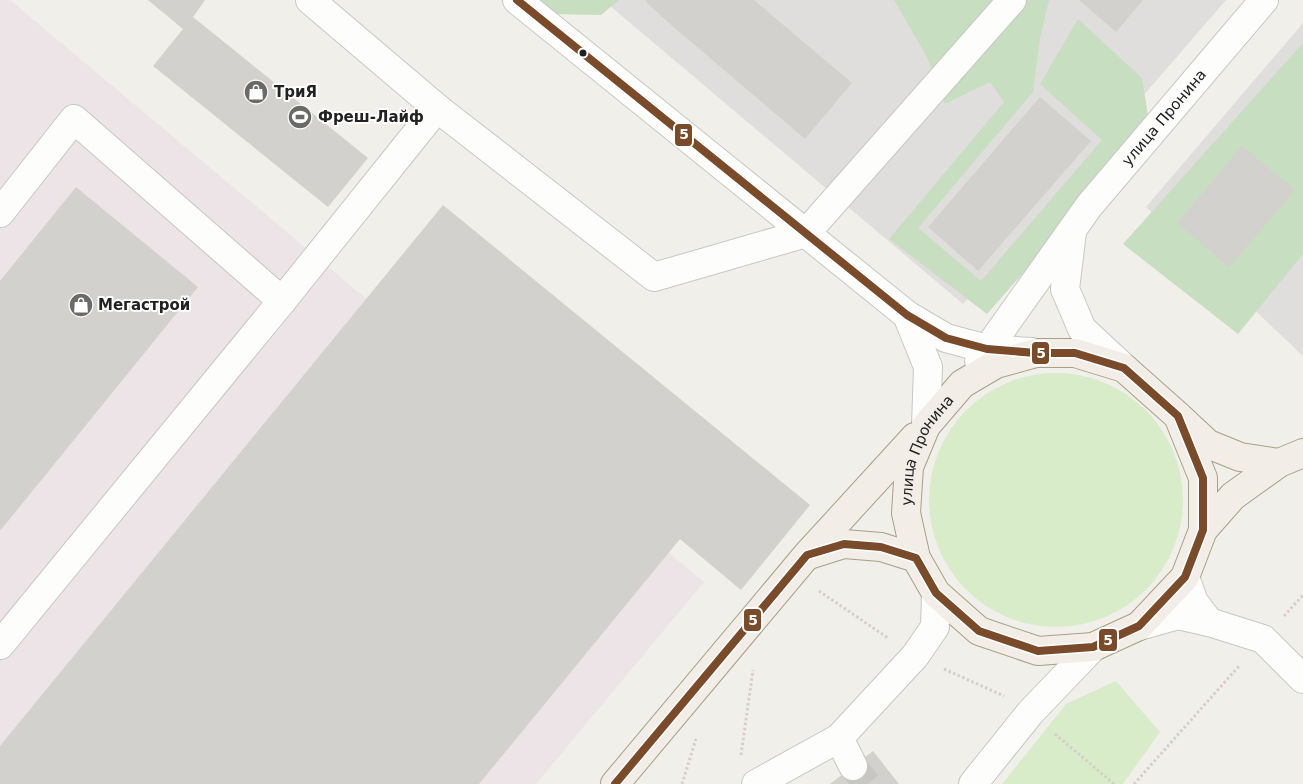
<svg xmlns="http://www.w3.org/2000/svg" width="1303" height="784" viewBox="0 0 1303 784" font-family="'DejaVu Sans',sans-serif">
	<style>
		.residential { fill: #dfdedc }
		.industrial { fill: #ede4e7 }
		.grass { fill: #d8ecca }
		.forest { fill: #c7dec0 }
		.building { fill: #d3d1cd }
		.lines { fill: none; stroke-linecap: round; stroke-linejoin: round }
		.minor-tunnel { stroke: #c7c6c2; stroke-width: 28; stroke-dasharray: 28 14; stroke-linecap: butt }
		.minor-casing { stroke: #c7c7c5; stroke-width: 30 }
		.major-casing { stroke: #a7a086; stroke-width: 30 }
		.path { stroke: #d8cdc9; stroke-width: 3; stroke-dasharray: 2.5 2.5; stroke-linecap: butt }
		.minor { stroke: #fdfdfc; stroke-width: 28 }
		.major { stroke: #f2eee7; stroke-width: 28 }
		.bus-1-casing { stroke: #fff; stroke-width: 11 }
		.bus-1 { stroke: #7a4b2a; stroke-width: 8 }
		.bus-dot { fill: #222; stroke: #fff; stroke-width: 2 }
		.labels { text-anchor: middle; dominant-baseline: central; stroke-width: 4; stroke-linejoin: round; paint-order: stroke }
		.poi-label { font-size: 15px; font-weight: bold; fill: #222; stroke: #fff; text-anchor: start }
		.street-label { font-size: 15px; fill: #222; stroke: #fff }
		.line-badge { stroke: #fff; stroke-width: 2 }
		.badge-label { font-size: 14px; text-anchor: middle; font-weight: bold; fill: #fff }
	</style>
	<rect width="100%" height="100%" fill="#f0efea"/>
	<path class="residential" d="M603 0H1226L963 304Z
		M1303 23V356L1146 207Z"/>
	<path class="industrial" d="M0 0H10L704 582 536 784H0Z"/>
	<path class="grass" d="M929 500a127 127 0 1 1 254 0a127 127 0 1 1-254 0Z
		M1116 681 1160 732 1123 784H1002L1066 704Z"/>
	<path class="forest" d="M539 0H619L601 15 553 14Z
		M894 0H1049L1040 38 1033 92 918 228 981 281 1102 140 1040 84 1078 19 1142 78 1150 128 987 314 889 239 1004 102 990 82 945 104 926 55Z
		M1303 43V254L1238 334 1123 244Z"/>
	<path class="building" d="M148 0H205L193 17 368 158 328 207 153 66 183 29Z
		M646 0H754L852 83 805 139 669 23 645 1Z
		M1079 0H1143L1116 32Z
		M1040 97 1091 141 978 271 928 227Z
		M1242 146 1295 190 1229 267 1177 223Z
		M76 187 198 287 0 531V281Z
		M443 205 810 505 741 590 680 539 479 784H0V746Z
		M873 751 899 784H830Z"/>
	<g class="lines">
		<path class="minor-tunnel" d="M853 766 867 784"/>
		<g class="minor-casing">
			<g id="minor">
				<path d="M310 0 437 108 654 277 806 233 1012 0"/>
				<path d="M517 0 907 315 946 338 987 349 1032 352"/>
				<path d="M0 213 74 119 282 301"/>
				<path d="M1072 232 1065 289 1082 329 1124 368"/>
				<path d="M907 315 928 367 926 426"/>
				<path id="s1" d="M979 361 1089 206 1264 0"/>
				<path d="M1185 577 1194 602 1209 622"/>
				<path d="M1139 626 1178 615 1209 622 1263 639 1303 679"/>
				<path d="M0 645 282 301 437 108"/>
				<path d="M853 766 839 738 915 656 935 627 936 593"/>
				<path d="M756 784 839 738"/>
				<path d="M973 784 1030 713 1093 647"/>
			</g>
		</g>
		<g class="major-casing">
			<g id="major">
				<path id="s2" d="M1178 416 1203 478V530L1185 577 1139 626 1093 647 1038 651 979 631 936 593 916 558 906 513 909 467 926 426 962 384 996 364 1036 353H1075L1124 368 1178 416 1208 444 1240 457 1279 463"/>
				<path d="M1203 530 1233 496 1279 463 1303 453"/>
				<path d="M809 555 844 544 881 547 916 558"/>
				<path d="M615 784 807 555 915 437"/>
			</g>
		</g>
		<path class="path" d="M819 591 888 638
			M1284 616 1303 595
			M944 669 1004 696
			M1055 734 1114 784
			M741 755 753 670
			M682 784 696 739
			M1134 784 1240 665"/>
		<use href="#minor" class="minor"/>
		<use href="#major" class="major"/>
		<g class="bus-1-casing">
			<path id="bus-1" d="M517 0 907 315 946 338 987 349 1036 353H1075L1124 368 1178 416 1203 478V530L1185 577 1139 626 1093 647 1038 651 979 631 936 593 916 558 881 547 844 544 807 555 615 784"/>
		</g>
		<use href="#bus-1" class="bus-1"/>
	</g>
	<defs>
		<g id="shop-disc" transform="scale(1.25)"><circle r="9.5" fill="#6a6a68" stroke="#fff"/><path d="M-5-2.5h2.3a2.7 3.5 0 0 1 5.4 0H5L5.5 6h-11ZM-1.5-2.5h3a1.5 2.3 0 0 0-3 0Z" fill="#fff"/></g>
		<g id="stadium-disc" transform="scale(1.25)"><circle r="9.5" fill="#6a6a68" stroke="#fff"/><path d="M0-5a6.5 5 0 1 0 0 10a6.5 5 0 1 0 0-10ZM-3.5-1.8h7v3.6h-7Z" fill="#fff"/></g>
	</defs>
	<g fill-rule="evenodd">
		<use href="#shop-disc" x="256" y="92"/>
		<use href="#stadium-disc" x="300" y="117"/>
		<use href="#shop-disc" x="81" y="305"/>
	</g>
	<circle class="bus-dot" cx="583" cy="53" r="4.5"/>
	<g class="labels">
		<g class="poi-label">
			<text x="274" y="92">ТриЯ</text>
			<text x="318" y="117">Фреш-Лайф</text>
			<text x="98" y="305">Мегастрой</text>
		</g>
		<g class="street-label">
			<text stroke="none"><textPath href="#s1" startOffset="306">улица Пронина</textPath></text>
			<text stroke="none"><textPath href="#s2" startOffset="616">улица Пронина</textPath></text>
		</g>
	</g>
	<g class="line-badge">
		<rect x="674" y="123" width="19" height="24" rx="5" fill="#7a4b2a"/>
		<rect x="1031" y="341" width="19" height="24" rx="5" fill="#7a4b2a"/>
		<rect x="743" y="608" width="19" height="24" rx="5" fill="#7a4b2a"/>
		<rect x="1098" y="628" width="20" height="24" rx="5" fill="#7a4b2a"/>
	</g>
	<g class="badge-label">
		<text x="684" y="139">5</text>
		<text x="1041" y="358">5</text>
		<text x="753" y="625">5</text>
		<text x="1108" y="645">5</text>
	</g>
</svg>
